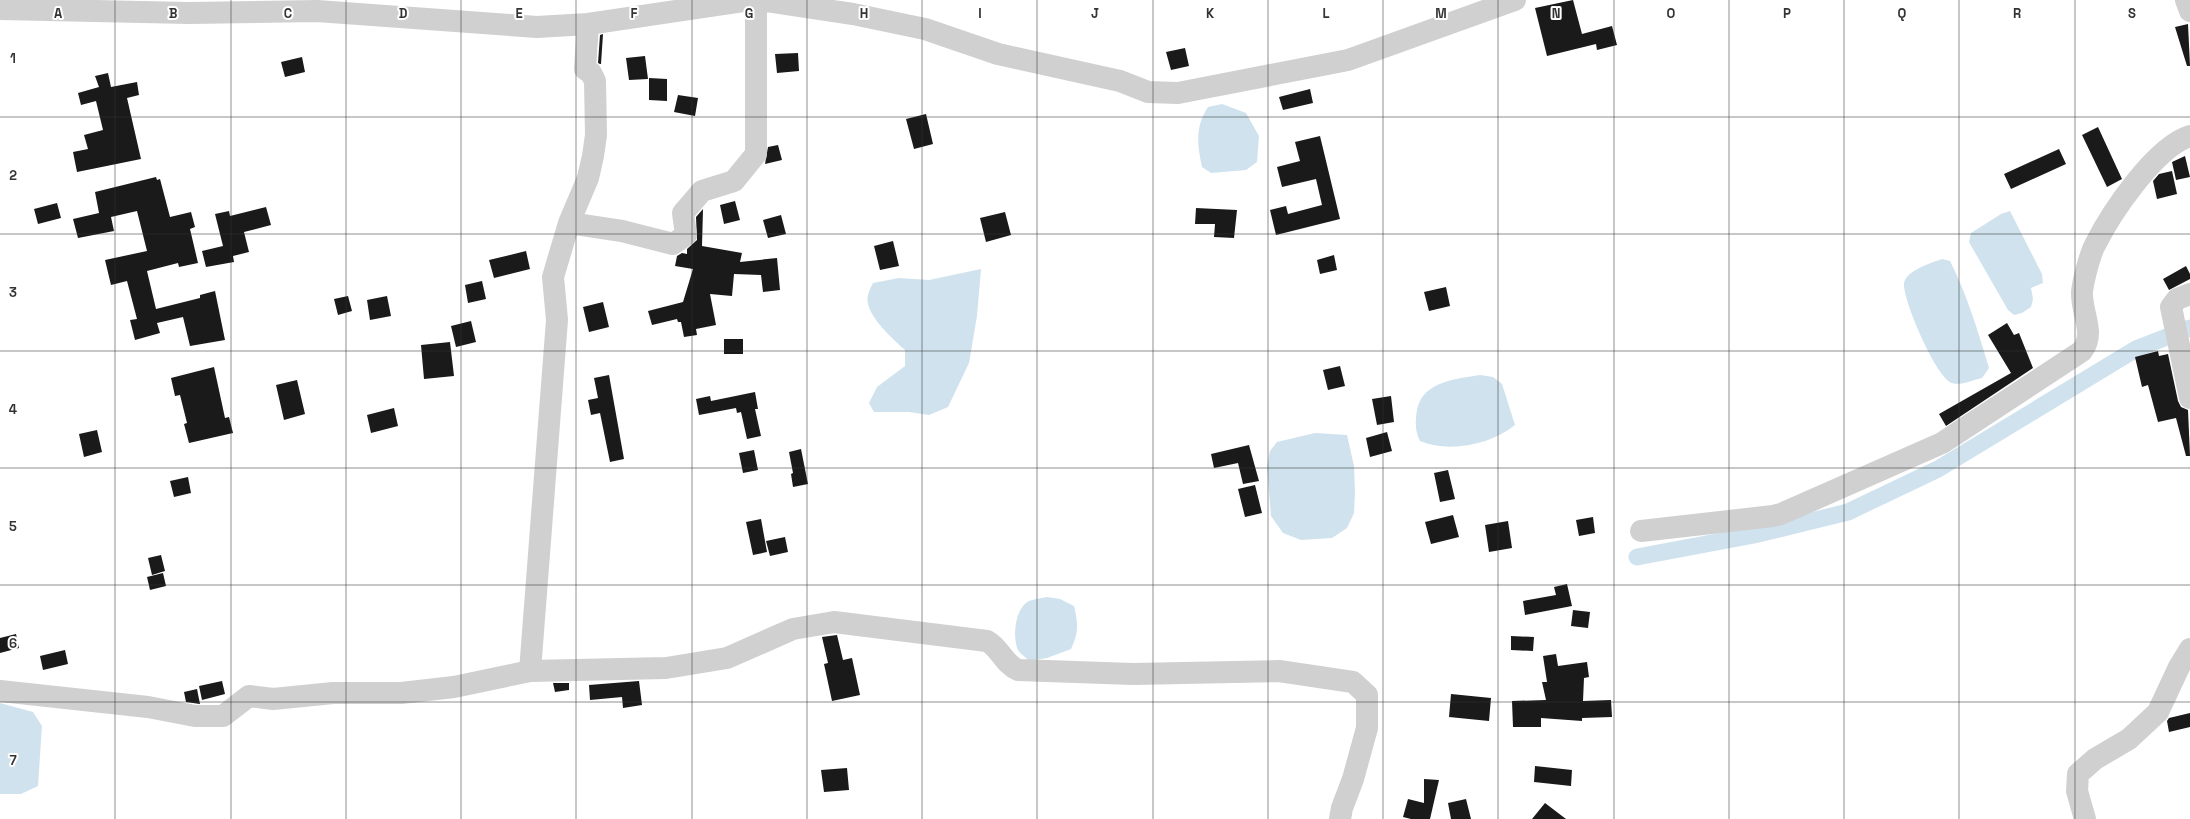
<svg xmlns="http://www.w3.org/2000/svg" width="2190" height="819" viewBox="0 0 2190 819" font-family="'Space Grotesk',sans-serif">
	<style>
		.water { fill: #cfe2ee }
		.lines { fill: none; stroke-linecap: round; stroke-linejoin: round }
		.canal { stroke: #cfe2ee; stroke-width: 17 }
		.building { fill: #1a1a1a }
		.minor { stroke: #d0d0d0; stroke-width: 22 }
		.grid { fill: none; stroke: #333; stroke-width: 1; stroke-opacity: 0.55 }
		.grid-label { font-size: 13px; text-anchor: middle; font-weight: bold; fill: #333; stroke: #fff; stroke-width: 4; stroke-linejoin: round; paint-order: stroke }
	</style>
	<rect width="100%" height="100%" fill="#fff"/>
	<path class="water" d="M1222 104 1246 113 1259 136 1257 162 1246 170 1211 173 1202 167C1197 144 1195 127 1208 107Z
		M2010 211 2042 274 2043 283 2031 288 2033 299 2031 307 2022 313 2014 315 2008 310 1969 242 1971 233 2001 214Z
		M1942 259 1950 261C1967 295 1978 331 1989 368L1982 378C1973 380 1960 386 1952 383 1936 378 1902 298 1904 283 1907 270 1931 263 1942 259Z
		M981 269 977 316 969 363 948 407 929 415 909 412H874L869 403 877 387 905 366V350C893 339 863 313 868 295 869 291 871 287 873 283L899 278 929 280Z
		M1480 375 1493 377 1502 384 1515 425C1491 445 1448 453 1420 441 1415 431 1415 421 1417 410 1423 381 1456 379 1480 375Z
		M1315 433 1347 435 1354 466 1355 492 1354 513 1347 528 1332 538 1301 540 1283 533 1271 516 1267 467 1270 451 1277 442Z
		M1047 597 1060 599 1074 606C1078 624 1079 632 1071 649L1047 658 1029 661C1026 657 1020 654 1018 650 1012 637 1015 608 1029 601 1034 599 1042 598 1047 597Z
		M0 703 33 712 42 726 38 786 21 794H0Z"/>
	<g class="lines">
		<path class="canal" d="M1637 557 1754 535 1848 512 1938 469 2136 349 2190 328"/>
	</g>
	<path class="building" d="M1573 0 1582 34 1612 26 1617 45 1597 50 1596 44 1547 56 1535 8Z
		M2188 24 2190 66H2187L2175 27Z
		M603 34 601 64H600L598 63 600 35Z
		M1185 48 1189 66 1171 70 1166 52Z
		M798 53 799 71 777 73 775 54Z
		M645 56 648 79 629 80 626 58Z
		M302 57 305 72 285 77 281 62Z
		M108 73 111 87 137 82 139 95 127 98 141 159 77 172 73 152 88 149 84 135 103 130 96 101 81 105 78 93 99 87 95 76Z
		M649 78 667 79V101L649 100Z
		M1310 89 1313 103 1283 110 1279 97Z
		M678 95 698 98 695 116 674 112Z
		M926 114 933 144 914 149 906 119Z
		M2098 127 2122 179 2107 187 2082 135Z
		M1320 136 1340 219 1276 235 1270 210 1286 206 1288 214 1322 205 1316 179 1282 187 1277 167 1300 161 1295 142Z
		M778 145 782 160 765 164 768 147Z
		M2059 149 2066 164 2011 189 2004 174Z
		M2185 156 2190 177 2176 180 2172 162Z
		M2172 171 2177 194 2157 199 2153 181 2159 174Z
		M156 177 157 180 160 179 170 217 191 212 195 227 190 229 198 263 179 267 178 263 147 271 156 309 200 298V295L215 291 225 340 190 346 183 317 157 323 160 333 135 340 130 320 137 319 127 281 111 285 105 260 147 251 137 211 111 217 114 231 78 238 73 219 99 213 95 192Z
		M735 201 740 220 724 224 720 205Z
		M57 203 61 218 38 224 34 209Z
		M266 207 271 225 244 232 249 252 233 256 234 262 206 267 202 251 223 246 215 214 229 211 230 216Z
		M1196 208 1237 210 1234 238 1214 237 1215 224H1195Z
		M703 209 702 246 742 253 740 262 777 258 780 290 763 292 761 275 734 274 732 296 710 294 716 325 696 329 697 335 684 337 681 322H678L677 319 652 325 648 311 683 302 693 269 675 266 677 256 682 253 687 254V249L697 240 696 217Z
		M1005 212 1011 235 986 242 980 218Z
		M781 215 786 234 768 238 763 220Z
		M893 241 899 266 880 270 874 246Z
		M526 251 530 269 494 278 489 260Z
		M1334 255 1337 270 1320 274 1317 260Z
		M2186 266 2190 274V279L2169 290 2163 279Z
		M482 281 486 299 468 303 465 285Z
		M1446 287 1450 306 1429 311 1424 292Z
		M348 296 352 311 338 315 334 299Z
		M387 296 391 316 370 320 367 300Z
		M603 302 609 327 589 332 583 307Z
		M471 321 476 342 456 347 451 326Z
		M2007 323 2014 335 2019 333 2033 368 1946 426 1939 414 2011 373 1988 335Z
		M724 339H743V354H724Z
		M450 342 454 376 424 379 421 345Z
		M2158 351 2159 356 2168 354 2178 401 2181 407 2188 410 2190 456H2186L2176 418 2158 422 2148 385 2142 387 2135 357Z
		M1340 366 1345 386 1328 390 1323 370Z
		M214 367 225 418 229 417 233 433 189 443 184 424 187 423 180 395 175 396 171 378Z
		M609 375 624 459 610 462 600 413 591 415 588 400 598 398 594 378Z
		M297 380 305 414 284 420 276 385Z
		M755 392 758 409H755L761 436 747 439 741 412 737 413 736 408 699 415 696 399 710 396 711 401Z
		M1391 396 1394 422 1377 425 1372 399Z
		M394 408 398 426 371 433 367 415Z
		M97 430 102 452 84 457 79 434Z
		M1387 432 1392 451 1370 457 1366 438Z
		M1249 445 1259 481 1243 484 1238 463 1214 468 1211 454Z
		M801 449 808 484 793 487 791 474 793 473 789 452Z
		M754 450 758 470 743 473 739 453Z
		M1448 470 1455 499 1440 502 1434 473Z
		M188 477 191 493 174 497 170 481Z
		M1255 485 1262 513 1245 517 1238 489Z
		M1453 515 1459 537 1431 544 1425 522Z
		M1593 517 1595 533 1579 536 1576 520Z
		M761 519 767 552 753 555 746 522Z
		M1508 521 1512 548 1489 552 1485 525Z
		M785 537 788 552 770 556 766 541Z
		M161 555 165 571 152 575 148 558Z
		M163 573 166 586 150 590 147 577Z
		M1567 584 1572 606 1525 615 1523 601 1556 595 1554 587Z
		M1573 610 1590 612 1588 628 1571 626Z
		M16 634 19 648 0 653V638Z
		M837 635 843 660 852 658 860 695 832 701 824 664 828 663 822 637Z
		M1511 636 1534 637 1533 651 1511 650Z
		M65 650 68 664 43 670 40 656Z
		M1556 654 1558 666 1587 662 1589 677 1584 678 1583 701 1611 700 1612 717 1582 718V721L1541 718V727H1513L1512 701 1546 700 1542 682H1547L1543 656Z
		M222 681 225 694 202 700 199 686Z
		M639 681 642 705 623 708 622 697 590 700 589 685Z
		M553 683H569V690L555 692Z
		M197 689 200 704 186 702 184 692Z
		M1451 694 1491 698 1489 721 1449 717Z
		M2190 713V727L2169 732 2167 721 2169 718Z
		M1535 766 1572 770 1571 786 1534 782Z
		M847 768 849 790 824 792 821 770Z
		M1424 779 1439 780 1430 819H1411L1403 817 1408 799 1424 803Z
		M1466 799 1471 819H1451L1448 803Z
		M1545 803 1566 819H1532Z"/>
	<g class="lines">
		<path class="minor" d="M759 0 853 14 925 29 998 54 1120 81 1148 92 1178 93 1348 60 1515 0
			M2186 0 2190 11
			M0 9 189 13 317 11 537 27 588 24 750 0
			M569 223 588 178 593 156 596 135 595 81 591 73 585 69 588 24
			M2190 294 2177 299 2171 307 2190 398
			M1641 531 1773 516 1781 514 1942 443 2082 351C2096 333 2081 313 2082 292 2083 281 2090 254 2095 245 2111 213 2155 147 2190 136
			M530 671 557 320 553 277 569 223 622 231 673 244 686 235 683 213 702 191 734 181 756 154V0
			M0 691 148 707 195 716H223L249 696 273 699 333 693H401L454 687 530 671 666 668 727 658 793 629 834 622 987 641C1000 648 1005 665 1018 670L1133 674 1279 671 1353 682 1367 695V728L1353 779 1342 808 1340 819
			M2085 819 2077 791 2078 774 2095 759 2129 739 2158 712 2179 667 2190 649"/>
	</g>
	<path class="grid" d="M115 0V819M231 0V819M346 0V819M461 0V819M576 0V819M692 0V819M807 0V819M922 0V819M1037 0V819M1153 0V819M1268 0V819M1383 0V819M1498 0V819M1614 0V819M1729 0V819M1844 0V819M1959 0V819M2075 0V819M0 117H2190M0 234H2190M0 351H2190M0 468H2190M0 585H2190M0 702H2190"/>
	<g class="grid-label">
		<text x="58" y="18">A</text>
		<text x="173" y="18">B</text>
		<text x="288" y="18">C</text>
		<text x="403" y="18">D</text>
		<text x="519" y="18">E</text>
		<text x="634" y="18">F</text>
		<text x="749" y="18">G</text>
		<text x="864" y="18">H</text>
		<text x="980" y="18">I</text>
		<text x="1095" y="18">J</text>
		<text x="1210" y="18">K</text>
		<text x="1326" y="18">L</text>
		<text x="1441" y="18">M</text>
		<text x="1556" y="18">N</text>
		<text x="1671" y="18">O</text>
		<text x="1787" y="18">P</text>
		<text x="1902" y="18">Q</text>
		<text x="2017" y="18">R</text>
		<text x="2132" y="18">S</text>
		<text x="13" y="63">1</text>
		<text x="13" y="180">2</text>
		<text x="13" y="297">3</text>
		<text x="13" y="414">4</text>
		<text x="13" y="531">5</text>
		<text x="13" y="648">6</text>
		<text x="13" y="765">7</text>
	</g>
</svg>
